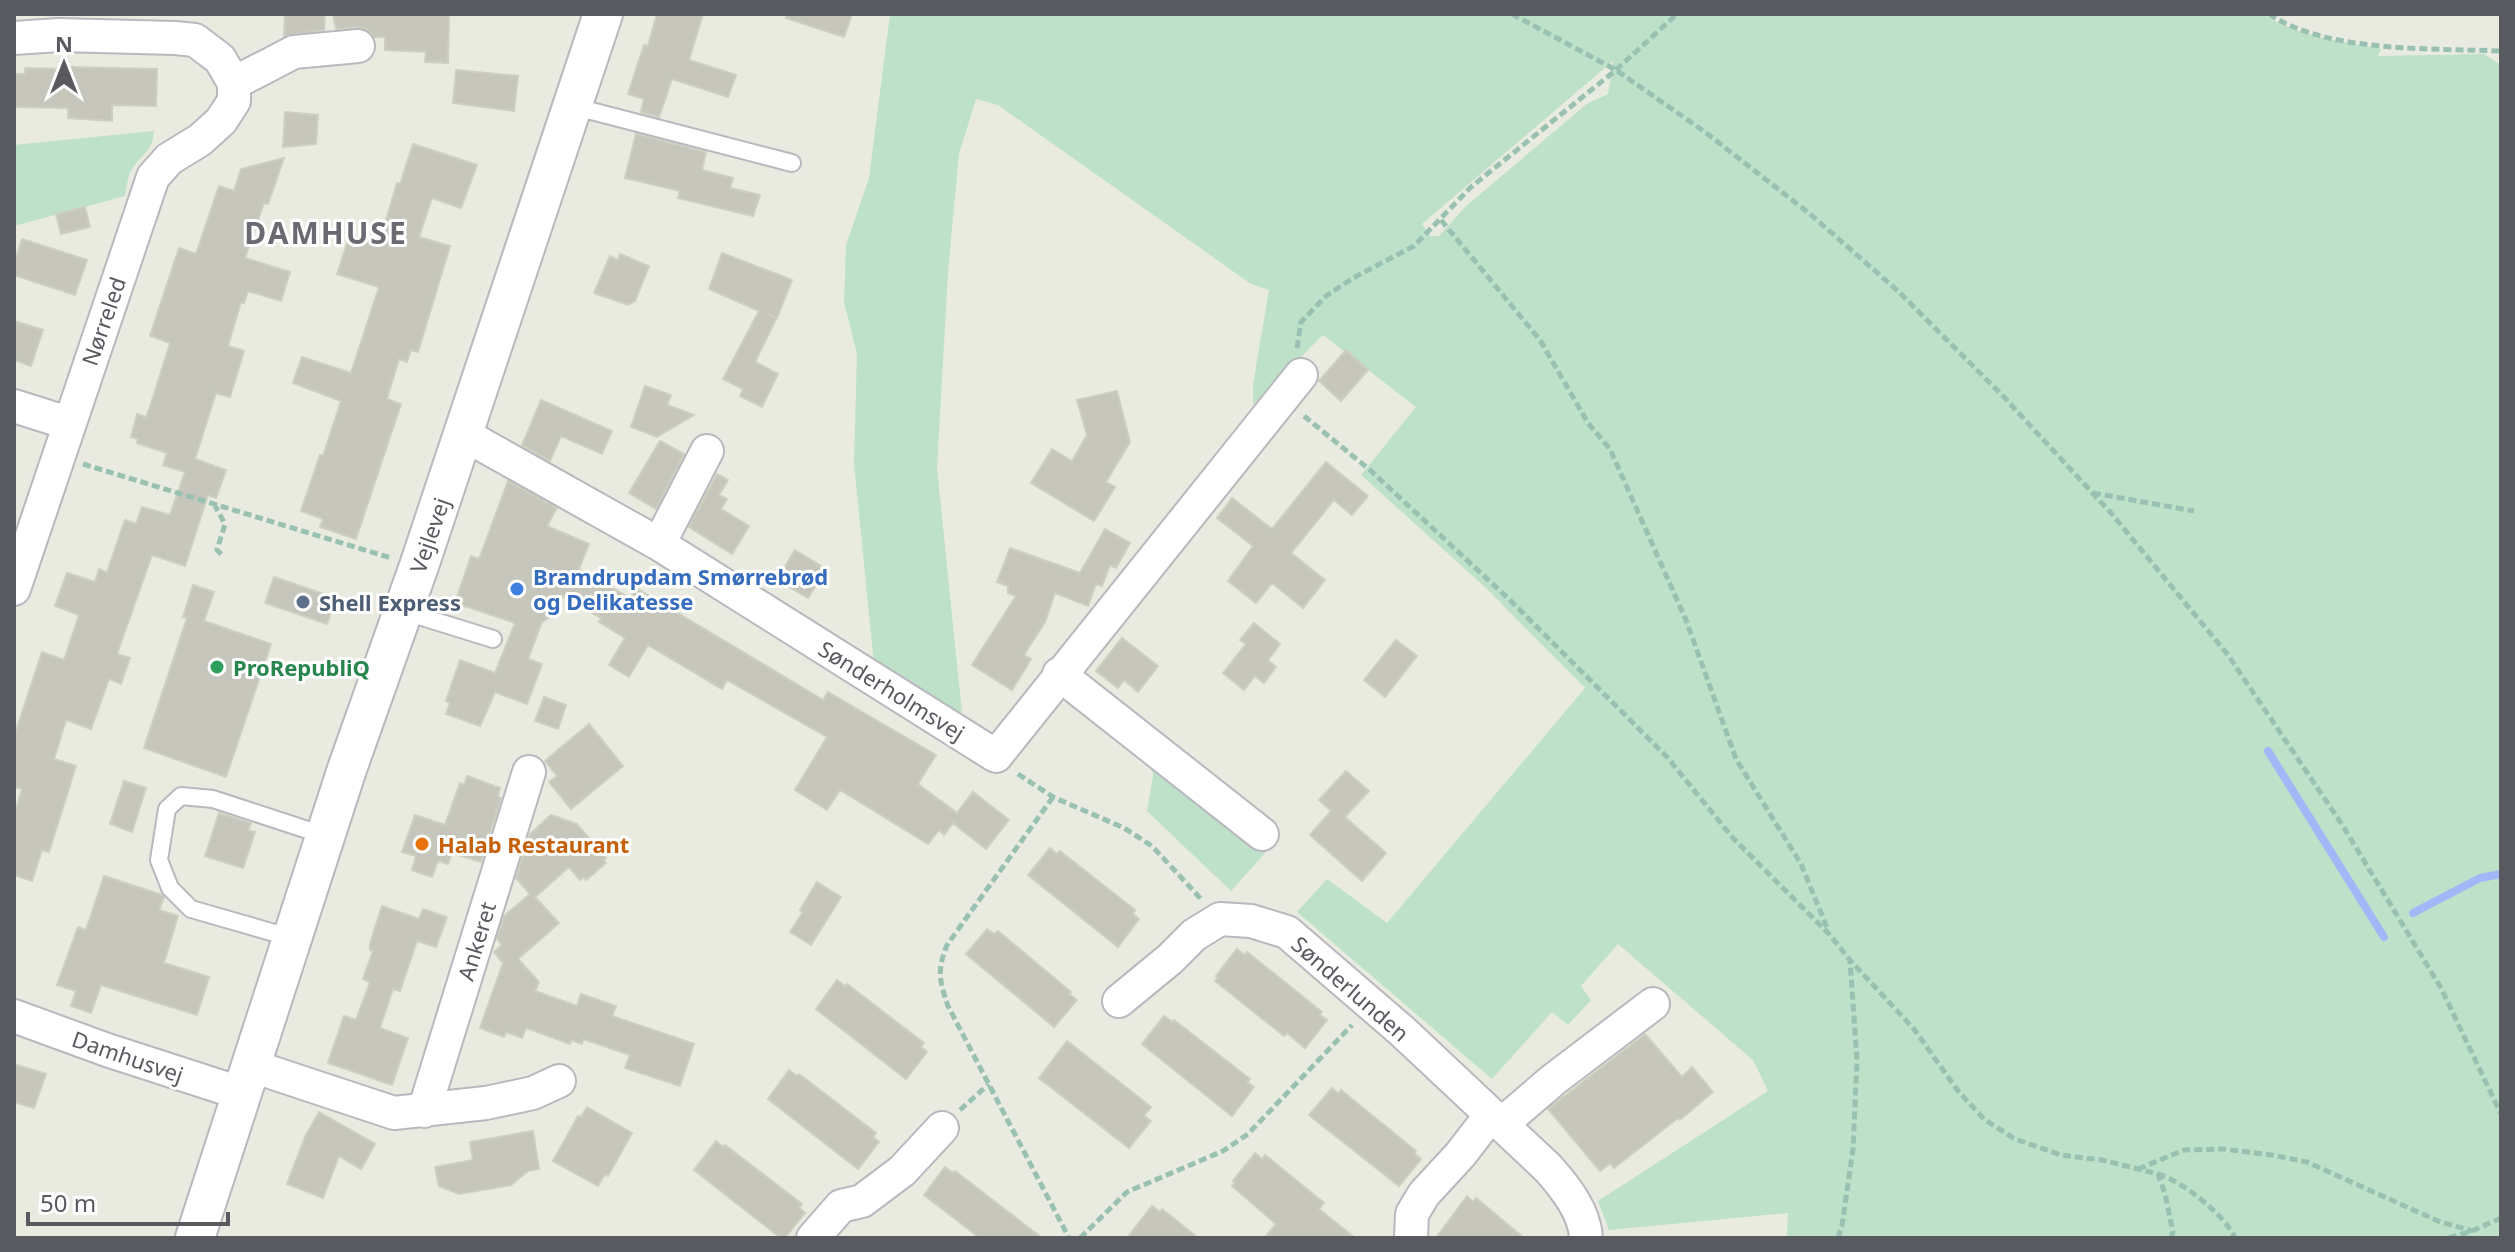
<svg xmlns="http://www.w3.org/2000/svg" width="2515" height="1252" viewBox="0 0 2515 1252" font-family="'Noto Sans',sans-serif">
	<style>
		.green { fill: #bde1c9; fill-rule: evenodd }
		.lines { fill: none; stroke-linecap: round; stroke-linejoin: round }
		.stream { stroke: #a2b7f8; stroke-width: 8 }
		.building { fill: #c6c6bc; stroke: #cecfbf; stroke-width: 2 }
		.service-casing { stroke: #b8b8be; stroke-width: 20 }
		.minor-casing { stroke: #b8b8be; stroke-width: 36 }
		.tertiary-casing { stroke: #b8b8be; stroke-width: 42 }
		.path { stroke: #98c1b1; stroke-width: 5; stroke-dasharray: 8 4; stroke-linecap: butt }
		.service { stroke: #fff; stroke-width: 16 }
		.minor { stroke: #fff; stroke-width: 32 }
		.tertiary { stroke: #fff; stroke-width: 38 }
		.shop-dot { fill: #3f7fe0; stroke: #fff; stroke-width: 3 }
		.service-dot { fill: #5c6f8a; stroke: #fff; stroke-width: 3 }
		.leisure-dot { fill: #2e9e5b; stroke: #fff; stroke-width: 3 }
		.food-dot { fill: #e8710a; stroke: #fff; stroke-width: 3 }
		.labels { text-anchor: middle; dominant-baseline: central; stroke-width: 6; stroke-linejoin: round; paint-order: stroke }
		.street-label { font-size: 22px; fill: #595960; stroke: #fff }
		.shop-label { font-size: 22px; font-weight: bold; fill: #366cbe; stroke: #fff; text-anchor: start }
		.service-label { font-size: 22px; font-weight: bold; fill: #4e5e75; stroke: #fff; text-anchor: start }
		.leisure-label { font-size: 22px; font-weight: bold; fill: #27864d; stroke: #fff; text-anchor: start }
		.food-label { font-size: 22px; font-weight: bold; fill: #c56008; stroke: #fff; text-anchor: start }
		.district-label { font-size: 30px; font-weight: bold; letter-spacing: 2px; fill: #6a6b72; stroke: #fff }
	</style>
	<rect width="100%" height="100%" fill="#eaebe0"/>
	<path class="green" d="M890 14H2263C2299 37 2339 41 2381 49L2378 56 2484 54 2501 65V1238H1787L1788 1213 1609 1230 1598 1201 1768 1091 1753 1060 1618 944 1581 986 1591 1000 1568 1025 1552 1012 1492 1079 1297 912 1327 879 1387 923 1585 688 1486 588 1361 475 1416 407 1323 335 1253 405V384L1269 290 1251 284 998 105 976 99 959 154 948 273 937 468 962 713 874 665 854 463 857 354 844 302 846 245 869 178ZM1613 61 1608 94 1588 103 1465 207 1439 236H1430L1422 224Z
		M154 131C152 157 136 155 129 176 127 182 126 190 125 196L14 226V145Z
		M1152 761 1266 852 1231 891 1147 811 1153 776Z"/>
	<g class="lines">
		<path class="stream" d="M2268 751 2384 937
			M2413 913 2480 878 2501 874"/>
	</g>
	<path class="building" d="M285 14H325L324 30 284 36Z
		M333 14H449L448 63 425 62 426 52 385 50V37H374L367 29 357 27 336 29Z
		M657 14H703L689 60 736 75 728 97 672 79 659 117 641 112 644 99 628 94 644 45 648 46Z
		M787 14H852L844 37 786 18Z
		M69 67 157 69 156 106 112 105V121L68 118V108L14 107V74H25V68L69 69Z
		M456 70 518 76 514 111 453 103Z
		M285 112 318 115 316 144 283 147Z
		M636 134 706 152 702 170 733 178 730 188 760 195 753 216 678 198 680 191 625 178Z
		M413 144 477 165 461 208 432 198 419 237 450 246 418 352 411 350 407 362 399 359 387 399 401 404 356 539 320 527 323 519 301 511 320 455 323 456 341 401 293 383 302 357 351 373 379 287 337 274 349 238 379 244 397 183 400 184Z
		M284 158 268 204 264 203 245 258 290 272 281 301 248 291 244 303 241 302 228 346 244 351 230 397 216 393 195 459 226 470 216 498 208 495 185 566 152 555 117 654 130 658 121 684 109 679 91 729 66 720 54 759 76 766 49 852 42 850 32 881 14 875V815L22 789 14 787V737L42 652 64 660 79 615 55 606 67 573 95 582 99 569 107 572 125 520 136 524 142 507 170 515 185 472 163 465 167 453 137 443 138 439 131 437 137 414 146 417 150 407 170 343 150 336 179 248 196 254 219 186 234 191 241 169Z
		M85 207 90 227 61 234 56 214Z
		M22 239 87 260 75 295 14 275V263Z
		M722 253 792 280 777 318 767 314 776 319 755 362 778 374 762 407 740 396 743 389 723 379 759 311 709 289Z
		M620 254 649 266 635 301 628 305 594 293 610 256 618 260Z
		M14 321 43 330 31 366 14 360Z
		M1346 350 1368 370 1341 401 1319 381Z
		M645 386 671 395 667 405 694 415 657 437 631 427Z
		M1117 391 1130 442 1106 482 1115 487 1094 521 1031 483 1052 449 1072 461 1087 435 1077 400Z
		M541 400 612 431 602 454 561 436 550 461 522 445Z
		M660 441 684 454 656 509 629 493Z
		M1326 462 1368 496 1352 515 1334 500 1291 553 1325 580 1303 608 1272 583 1256 603 1228 581 1253 546 1217 518 1232 498 1272 529Z
		M717 474 728 480 719 495 727 499 721 509 749 526 732 554 689 527Z
		M508 481 557 508 547 526 589 544 579 569 630 598 636 588 823 700 828 692 936 755 918 784 957 813 973 792 1009 820 986 849 953 823 944 835 939 830 928 844 840 790 827 810 795 790 827 737 727 680 722 689 648 645 629 677 609 665 625 638 599 622 601 618 563 596 556 614 542 622 528 659 542 664 527 704 495 692 480 726 446 714 450 703 446 701 460 660 495 673 515 623 462 605 463 602 456 600 471 556 478 559 480 557Z
		M1105 529 1130 543 1116 568 1110 565 1102 586 1096 584 1088 606 1055 593 1045 622 1024 655 1031 659 1012 690 972 665 1016 596 1008 593V586L997 582 1010 548 1080 573Z
		M795 550 826 569 808 598 777 580Z
		M274 577 336 598 327 624 265 603Z
		M193 585 214 592 204 621 271 644 226 777 144 748 187 618 183 617Z
		M1254 623 1280 644 1268 660 1276 667 1264 683 1255 676 1244 690 1223 673 1246 644 1240 640Z
		M1122 638 1158 666 1138 692 1124 680 1118 688 1096 671Z
		M1396 640 1417 656 1385 697 1364 680Z
		M544 697 566 705 558 729 535 721Z
		M589 724 623 766 571 809 549 782 557 776 545 761Z
		M1346 771 1369 791 1345 817 1386 853 1362 881 1310 835 1331 811 1319 800Z
		M467 776 500 788 498 796 501 798 481 862 452 853 448 864 439 861 437 863 432 877 412 870 416 856 402 852 415 815 445 825 460 783 464 785Z
		M124 781 146 788 132 832 110 824Z
		M219 813 251 823 248 830 255 832 243 868 205 856Z
		M551 815 577 824 606 858 604 860 606 863 586 880 584 877 580 880 569 867 535 897 559 923 518 959 539 982 535 991 577 1006 581 994 616 1006 612 1016 694 1044 680 1086 625 1068 630 1055 583 1039 582 1044 571 1040 570 1044 526 1028 522 1038 506 1032 504 1037 480 1028 503 963 494 952 502 945 497 939 504 916 530 894 516 878 530 834Z
		M1050 848 1057 854 1060 851 1135 910 1133 914 1139 919 1118 947 1028 875Z
		M104 876 162 895 164 897 159 910 178 916 164 963 209 977 197 1015 101 985 91 1013 71 1006 76 991 57 985 78 927 86 930Z
		M817 882 841 897 811 945 790 932 803 912 800 910Z
		M382 906 419 919 423 909 447 917 436 947 417 941 400 991 393 989 380 1028 408 1038 392 1085 328 1063 344 1016 356 1020 370 982 363 979 373 951 370 950V944Z
		M987 929 994 934 998 931 1071 992 1069 994 1077 1000 1054 1027 966 954Z
		M1237 949 1245 955 1247 952 1322 1012 1320 1015 1327 1020 1305 1048 1287 1033 1284 1036 1215 981 1218 978 1216 976Z
		M837 980 845 986 847 984 924 1043 921 1047 927 1052 906 1079 816 1009Z
		M1164 1016 1173 1022 1174 1020 1250 1079 1247 1082 1254 1087 1232 1116 1142 1044Z
		M1645 1034 1682 1077 1692 1067 1713 1092 1680 1120 1678 1118 1614 1168 1610 1163 1600 1171 1548 1109Z
		M1067 1041 1151 1107 1144 1116 1151 1121 1129 1148 1039 1078Z
		M14 1064 46 1074 34 1108 14 1102Z
		M789 1070 797 1076 799 1074 876 1133 873 1137 879 1142 858 1169 768 1099Z
		M1332 1088 1339 1094 1341 1090 1416 1151 1414 1153 1421 1159 1399 1186 1309 1115Z
		M587 1107 632 1133 608 1176 605 1174 598 1186 553 1161 578 1116 581 1117Z
		M319 1112 375 1144 361 1169 339 1156 323 1198 287 1184 305 1137Z
		M533 1131 539 1169 528 1171 511 1185 459 1194 439 1186 435 1167 473 1160 470 1142Z
		M716 1141 723 1147 725 1145 802 1204 799 1208 805 1213 785 1238H781L694 1170Z
		M1255 1153 1262 1159 1265 1155 1324 1203 1319 1209 1355 1238H1264L1276 1224 1232 1186 1235 1182 1233 1181Z
		M945 1167 953 1173 955 1171 1042 1238H980L924 1195Z
		M1467 1196 1473 1202 1476 1198 1524 1238H1436Z
		M1152 1206 1160 1212 1162 1209 1198 1238H1127Z"/>
	<g class="lines">
		<g class="service-casing">
			<path id="service" d="M572 106 792 163
				M403 611 493 639
				M292 938 191 909 170 888 159 860 167 809 181 796 213 799 326 836"/>
		</g>
		<g class="minor-casing">
			<path id="minor" d="M14 38 59 35 175 38 195 40 220 59 234 83V101L221 121 200 140 169 159 153 177 14 589
				M234 83 294 52 358 46
				M14 406 68 423
				M463 434 659 544 996 756 1301 375
				M659 544 707 451
				M1059 674 1262 834
				M1119 1001 1170 959 1194 935 1220 919 1251 921 1287 932 1402 1031 1548 1168C1565 1187 1585 1212 1586 1238
				M14 1016 107 1050 243 1094
				M252 1066 394 1113 486 1103 533 1093 559 1081
				M424 1111 529 772
				M1503 1123 1553 1080 1653 1004
				M813 1238 841 1206 862 1201 902 1171 942 1128
				M1411 1238 1412 1214 1424 1194 1460 1155 1491 1115"/>
		</g>
		<g class="tertiary-casing">
			<path id="tertiary" d="M195 1238 347 769 419 566 603 14"/>
		</g>
		<path class="path" d="M1512 14 1616 70 1705 132 1810 214 1898 291 2002 395 2111 513 2228 655 2343 826 2441 988 2501 1114
			M2269 14C2327 53 2432 48 2501 51
			M1441 220 1540 340 1588 423 1610 449 1686 620 1736 759 1801 864 1828 930
			M1297 348 1301 322 1326 296 1353 278 1414 246 1471 187 1616 70 1677 14
			M1304 416 1370 470 1510 600 1667 757 1732 837 1830 935 1850 960 1914 1029 1958 1091 1985 1120 2015 1139 2061 1155 2102 1160 2158 1174 2165 1194 2173 1232 2171 1238
			M83 464 391 558
			M2093 493 2194 511
			M214 504 225 524 217 550 222 555
			M1018 774 1053 797 1124 828 1152 846 1202 900
			M1053 797 947 945C937 970 939 980 948 1006L1069 1238
			M960 1110 989 1084
			M2138 1169 2184 1150 2223 1149 2272 1155 2307 1162 2438 1221 2472 1231
			M2158 1174C2182 1181 2225 1215 2235 1238
			M1080 1238 1127 1192 1223 1151 1248 1134 1352 1025
			M1838 1238 1842 1226 1853 1149 1857 1060 1850 961
			M2449 1238 2472 1231 2501 1218"/>
		<use href="#service" class="service"/>
		<use href="#minor" class="minor"/>
		<use href="#tertiary" class="tertiary"/>
	</g>
	<circle class="shop-dot" cx="517" cy="589" r="8"/>
	<circle class="service-dot" cx="303" cy="602" r="8"/>
	<circle class="leisure-dot" cx="217" cy="667" r="8"/>
	<circle class="food-dot" cx="422" cy="844" r="8"/>
	<g class="labels">
		<g class="street-label">
			<text transform="translate(103 321) rotate(-71)">Nørreled</text>
			<text transform="translate(429 535) rotate(-71)">Vejlevej</text>
			<text transform="translate(892 690) rotate(32)">Sønderholmsvej</text>
			<text transform="translate(476 941) rotate(-73)">Ankeret</text>
			<text transform="translate(1351 988) rotate(41)">Sønderlunden</text>
			<text transform="translate(128 1056) rotate(19)">Damhusvej</text>
		</g>
		<g class="shop-label">
			<text x="533" y="576">Bramdrupdam Smørrebrød<tspan x="533" dy="25">og Delikatesse</tspan></text>
		</g>
		<g class="service-label">
			<text x="319" y="602">Shell Express</text>
		</g>
		<g class="leisure-label">
			<text x="233" y="667">ProRepubliQ</text>
		</g>
		<g class="food-label">
			<text x="438" y="844">Halab Restaurant</text>
		</g>
		<g class="district-label">
			<text x="326" y="232">DAMHUSE</text>
		</g>
	</g>
	<rect width="2515" height="1252" fill="none" stroke="#595960" stroke-width="32"/>
	<g transform="translate(64 64)" stroke="#ffffff" stroke-width="6" paint-order="stroke">
	<path d="M0-6L14 30L0 20L-14 30Z" fill="#595960"/>
	<text y="-12" font-size="22" font-weight="bold" text-anchor="middle" fill="#595960">N</text>
	</g>
	<path d="M28 1212v12h200v-12" fill="none" stroke="#595960" stroke-width="4"/>
	<text x="40" y="1212" font-size="24" fill="#595960" stroke="#ffffff" stroke-width="6" paint-order="stroke">50 m</text>
</svg>
